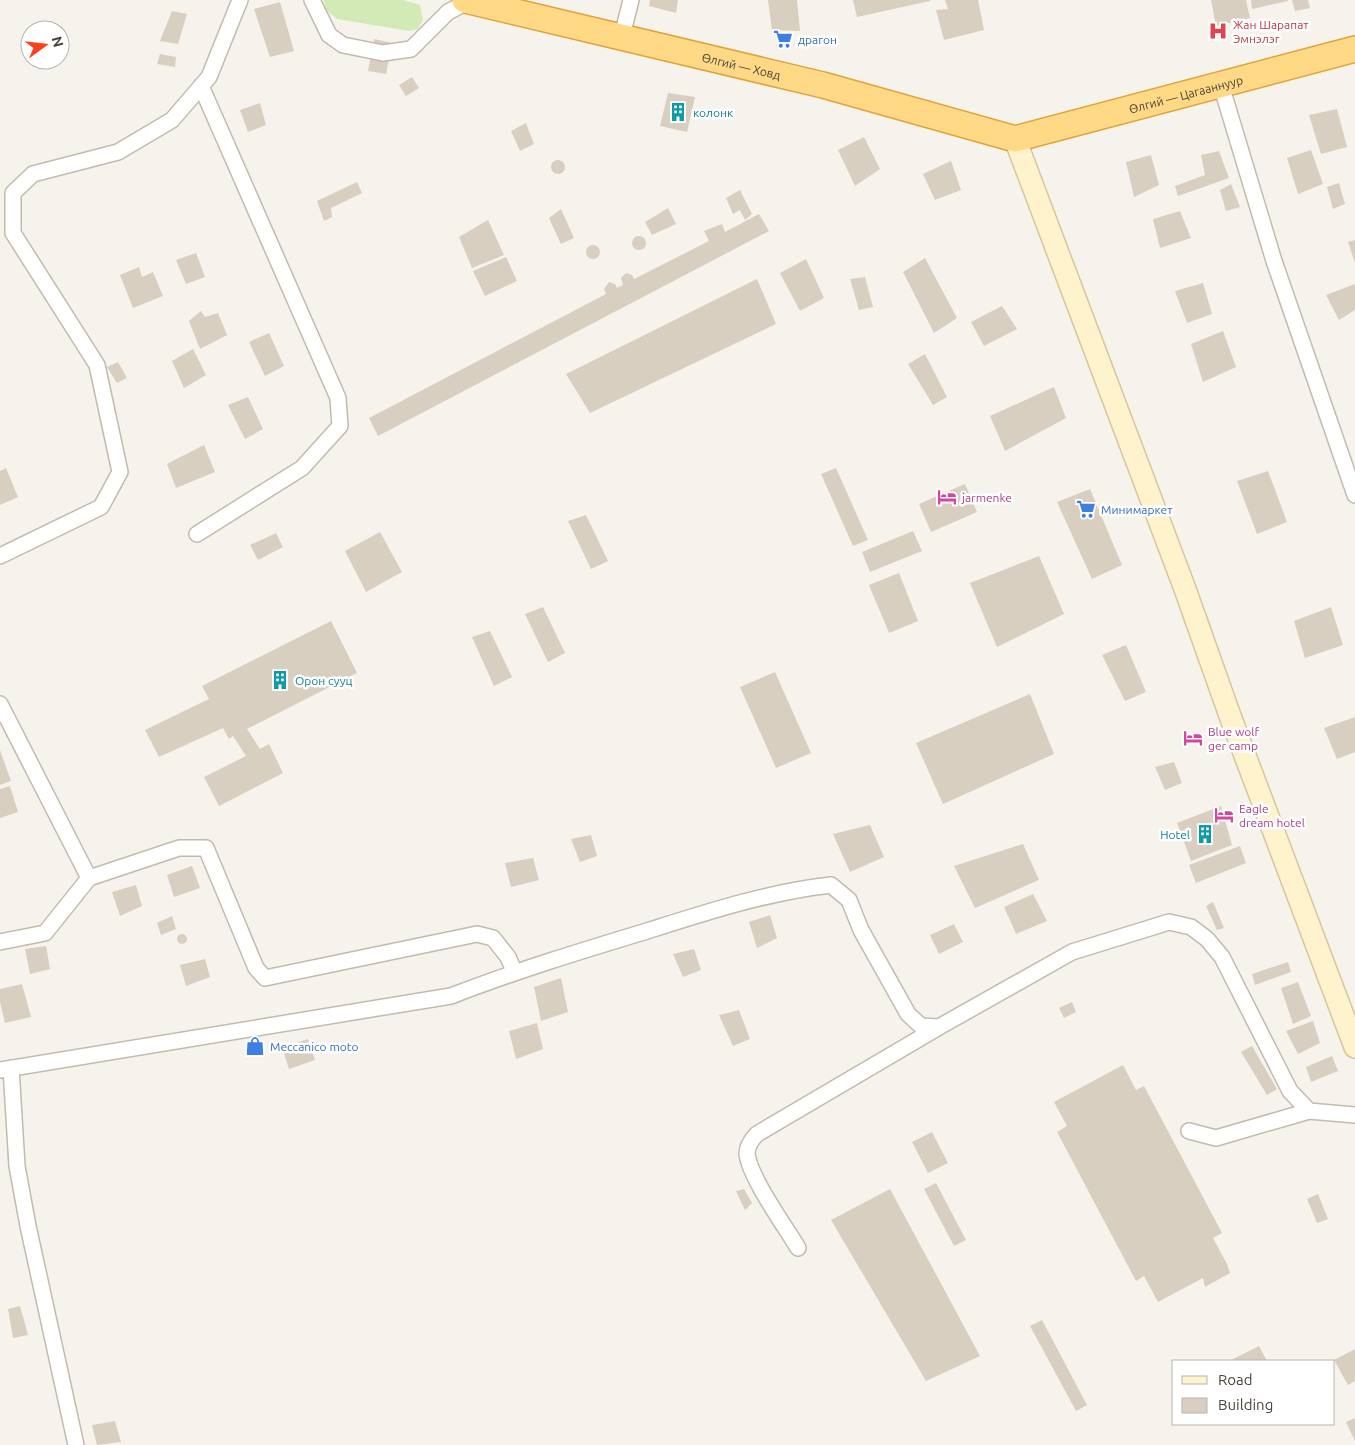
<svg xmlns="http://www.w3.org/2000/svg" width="1355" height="1445" viewBox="0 0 1355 1445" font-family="Ubuntu,sans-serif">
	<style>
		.green { fill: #d2eab5 }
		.building { fill: #d8cfc1 }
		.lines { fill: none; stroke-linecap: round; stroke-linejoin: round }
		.minor-casing { stroke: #c2bbae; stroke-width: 18 }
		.secondary-casing { stroke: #d6c79b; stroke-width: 24 }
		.trunk-casing { stroke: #e0a43c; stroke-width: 28 }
		.minor { stroke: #fff; stroke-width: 15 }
		.secondary { stroke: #fff3cd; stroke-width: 21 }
		.trunk { stroke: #ffd985; stroke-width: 25 }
		.labels { text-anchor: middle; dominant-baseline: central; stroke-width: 5; stroke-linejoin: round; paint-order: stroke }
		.health-label { font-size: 12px; fill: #be3a42; stroke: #fff; text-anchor: start }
		.shop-label { font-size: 12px; fill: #366cbe; stroke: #fff; text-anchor: start }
		.street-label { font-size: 12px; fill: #4b4439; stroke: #fff }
		.culture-label { font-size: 12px; fill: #0d838f; stroke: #fff; text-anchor: start }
		.hotel-label { font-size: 12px; fill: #b23c85; stroke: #fff; text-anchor: start }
	</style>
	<rect width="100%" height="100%" fill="#f6f3ec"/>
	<path class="green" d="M324 0H403L420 5 423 20 418 29 409 31 337 19 326 10Z"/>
	<path class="building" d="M650 0H678L676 13 649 6Z
		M768 0H797L800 31 772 30Z
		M853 0H930V1L857 17Z
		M945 0H978L984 30 944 40 936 10 948 9Z
		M1211 0H1246L1250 18 1216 26Z
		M1251 0H1288V1L1252 9Z
		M1292 0H1308L1310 8 1295 11Z
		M280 2 294 51 270 57 254 9Z
		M172 11 187 14 178 44 160 41Z
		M374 39 392 43 386 74 368 71Z
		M160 54 176 57 175 67 157 64Z
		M412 77 419 88 406 96 399 85Z
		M668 93 695 97 687 132 660 126Z
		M260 103 266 125 248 132 240 110Z
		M1337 109 1347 147 1321 154 1309 115Z
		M526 123 534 144 520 151 511 131Z
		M864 137 880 169 855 186 838 150Z
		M1311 150 1323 184 1298 194 1287 158Z
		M1219 151 1229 178 1178 196 1175 186 1205 175 1201 155Z
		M1151 155 1159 185 1134 197 1126 162Z
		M551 167a7 7 0 1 1 14 0a7 7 0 1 1-14 0Z
		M951 161 961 190 935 200 923 174Z
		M357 182 362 193 331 208 332 217 324 221 317 201Z
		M1339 183 1345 204 1333 209 1327 187Z
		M1231 184 1240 207 1226 211 1220 190Z
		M740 190 752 214 745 220 740 210 733 214 726 198Z
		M668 208 676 224 652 235 645 222Z
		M561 209 574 238 561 244 549 218Z
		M1180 211 1191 238 1160 248 1153 219Z
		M759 214 769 231 378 436 369 418 606 294 604 289 609 282 615 284 617 288 623 285 621 278 626 273 632 275 634 279 709 241 704 231 722 224 725 232Z
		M488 220 504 255 472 268 459 237Z
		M632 243a7 7 0 1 1 14 0a7 7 0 1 1-14 0Z
		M1355 240V263L1348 242Z
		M586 252a7 7 0 1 1 14 0a7 7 0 1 1-14 0Z
		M196 253 205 277 186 284 176 260Z
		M506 257 517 281 485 296 473 271Z
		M925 258 957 318 934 333 903 272Z
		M806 259 824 298 800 311 780 273Z
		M139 267 142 277 153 272 163 296 133 308 120 275Z
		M865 277 873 307 859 310 850 279Z
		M757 279 776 324 590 413 566 374Z
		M1203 283 1212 314 1187 323 1175 291Z
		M1355 284V310L1339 320 1326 295Z
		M1002 306 1017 329 984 346 971 322Z
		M201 311 205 317 218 313 227 335 200 349 189 321Z
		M1223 331 1236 367 1203 382 1191 344Z
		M269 333 284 366 265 376 249 342Z
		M193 349 206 375 184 388 172 361Z
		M925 354 947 397 933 405 908 364Z
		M118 362 127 378 117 383 107 367Z
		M1054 387 1066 418 1005 451 990 416Z
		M248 397 263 429 245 439 228 405Z
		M204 445 215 472 176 488 167 464Z
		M6 468 18 497 0 505V471Z
		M836 468 868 540 853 546 821 474Z
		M1268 471 1287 522 1257 534 1237 481Z
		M965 484 977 512 931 532 919 504Z
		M1090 489 1122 565 1092 579 1057 502Z
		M586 515 608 561 591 569 568 521Z
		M913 531 922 551 870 572 862 552Z
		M380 532 402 572 366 592 345 551Z
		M276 533 283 547 258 560 250 545Z
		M1039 556 1064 614 997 647 970 583Z
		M899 573 918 621 889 633 869 585Z
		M543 607 565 653 548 662 525 614Z
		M1331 607 1343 645 1305 658 1294 621Z
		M331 621 357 673 247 729 260 749 269 744 283 773 219 806 204 777 246 756 233 736 229 739 223 728 159 757 145 730 209 699 202 686Z
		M490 631 512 677 494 686 472 637Z
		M1126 645 1146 692 1125 701 1102 655Z
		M775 672 811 753 776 768 740 687Z
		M1030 694 1054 754 943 804 916 743Z
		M1355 717V752L1337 759 1324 728Z
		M0 750 11 781 0 785Z
		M1174 762 1182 783 1165 790 1155 767Z
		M10 786 18 812 0 818V789Z
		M1221 806 1232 845 1191 861 1177 823Z
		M870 825 884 857 850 872 833 834Z
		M591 835 597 856 580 862 571 839Z
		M1023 844 1039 880 975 908 954 866Z
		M1240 846 1246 863 1196 883 1189 865Z
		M533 858 539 880 511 887 505 863Z
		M192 866 200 888 174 897 167 875Z
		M136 885 142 906 120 916 112 892Z
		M1033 894 1047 921 1016 934 1004 907Z
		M1213 902 1224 928 1217 930 1206 906Z
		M770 915 777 938 757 948 749 922Z
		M172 916 176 929 161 935 157 923Z
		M954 924 963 942 939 954 930 935Z
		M177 939a5 5 0 1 1 10 0a5 5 0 1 1-10 0Z
		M46 946 50 969 30 974 25 949Z
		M694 949 701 970 683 977 673 954Z
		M205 959 210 977 186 986 180 965Z
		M1288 962 1291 972 1255 985 1252 974Z
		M561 978 568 1012 541 1021 534 987Z
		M1298 982 1311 1016 1293 1024 1281 988Z
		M22 984 31 1017 5 1023 0 1002V989Z
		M1072 1002 1076 1012 1064 1018 1059 1008Z
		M739 1010 750 1039 733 1046 719 1015Z
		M1313 1021 1320 1043 1298 1054 1286 1031Z
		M537 1023 543 1049 516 1059 509 1031Z
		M308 1039 315 1060 289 1069 282 1047Z
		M1252 1046 1277 1089 1267 1095 1241 1052Z
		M1332 1056 1338 1071 1311 1082 1306 1067Z
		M1123 1065 1136 1090 1144 1086 1222 1233 1213 1238 1227 1264 1230 1273 1205 1287 1203 1278 1158 1302 1144 1276 1136 1281 1057 1132 1067 1126 1054 1102Z
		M932 1132 948 1163 928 1173 912 1142Z
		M936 1183 966 1240 954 1246 924 1189Z
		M744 1189 752 1203 745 1210 736 1191Z
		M890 1189 980 1356 926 1381 831 1220Z
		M1318 1194 1328 1219 1317 1223 1307 1199Z
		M20 1306 28 1335 13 1338 8 1309Z
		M1042 1320 1087 1405 1076 1411 1030 1326Z
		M1259 1346 1267 1361H1232L1231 1360Z
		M1355 1349V1381L1348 1385 1334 1360Z
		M1355 1418V1441L1346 1422Z
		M115 1421 121 1442 97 1445 92 1425Z"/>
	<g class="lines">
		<g class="minor-casing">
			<path id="minor" d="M312 0 329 35 343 45 383 53 411 49 448 12 469 1
				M622 36 631 0
				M1221 85 1274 261 1355 495
				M197 534 302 468 340 426 338 398 201 86
				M0 556 101 507 120 472 97 365 13 233V193L33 174 118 152 172 120 209 77 240 0
				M0 704 89 878
				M0 942 45 933 89 878 179 848H206L256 968 265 978 477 934 493 938 508 957 514 971
				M11 1068 17 1166 28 1226 76 1445
				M0 1070 451 996C515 971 581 951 647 931 707 912 768 892 831 885L849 900 861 930 908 1014 921 1026 939 1027 1072 952 1169 922 1191 927 1207 939 1222 957 1290 1091 1309 1111 1355 1115
				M1189 1131 1216 1138 1309 1111
				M798 1248C785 1226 750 1178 747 1154 747 1146 752 1139 757 1134L939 1027"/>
		</g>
		<g class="secondary-casing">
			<path id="secondary" d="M1015 139 1185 589 1229 713 1355 1047"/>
		</g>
		<g class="trunk-casing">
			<g id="trunk">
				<path id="s1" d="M465 0 823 85 1015 139 1355 49"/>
			</g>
		</g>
		<use href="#minor" class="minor"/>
		<use href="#secondary" class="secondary"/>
		<use href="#trunk" class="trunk"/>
	</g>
	<defs>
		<g id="hospital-bare" transform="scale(1.5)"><path d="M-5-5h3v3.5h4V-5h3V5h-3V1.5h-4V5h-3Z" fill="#e0444e" stroke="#fff" stroke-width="2.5" paint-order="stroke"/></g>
		<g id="supermarket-bare" transform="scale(1.5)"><path d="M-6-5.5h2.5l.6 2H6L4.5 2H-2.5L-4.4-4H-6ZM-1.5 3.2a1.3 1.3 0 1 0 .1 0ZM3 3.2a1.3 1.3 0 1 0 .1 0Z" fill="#3f7fe0" stroke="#fff" stroke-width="2.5" paint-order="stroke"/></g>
		<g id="building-bare" transform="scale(1.5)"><path d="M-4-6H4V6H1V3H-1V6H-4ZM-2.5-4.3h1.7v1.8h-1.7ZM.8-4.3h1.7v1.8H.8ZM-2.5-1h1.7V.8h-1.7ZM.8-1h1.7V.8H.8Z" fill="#0f9aa8" stroke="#fff" stroke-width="2.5" paint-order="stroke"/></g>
		<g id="hotel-bare" transform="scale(1.5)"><path d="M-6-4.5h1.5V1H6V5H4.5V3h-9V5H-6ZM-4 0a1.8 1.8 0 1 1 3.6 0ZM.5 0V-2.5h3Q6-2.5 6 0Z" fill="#d1479c" stroke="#fff" stroke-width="2.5" paint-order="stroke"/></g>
		<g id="shop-bare" transform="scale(1.5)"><path d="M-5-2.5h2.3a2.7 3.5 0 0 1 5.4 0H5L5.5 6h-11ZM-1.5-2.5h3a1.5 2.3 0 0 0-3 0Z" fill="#3f7fe0" stroke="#fff" stroke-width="2.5" paint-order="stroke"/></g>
	</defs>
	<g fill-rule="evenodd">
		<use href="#hospital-bare" x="1218" y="31"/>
		<use href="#supermarket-bare" x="783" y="39"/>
		<use href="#building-bare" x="678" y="112"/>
		<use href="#hotel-bare" x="947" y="497"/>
		<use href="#supermarket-bare" x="1086" y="509"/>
		<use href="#building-bare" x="280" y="680"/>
		<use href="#hotel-bare" x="1193" y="738"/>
		<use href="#hotel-bare" x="1224" y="815"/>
		<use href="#building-bare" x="1205" y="834"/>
		<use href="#shop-bare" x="255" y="1046"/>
	</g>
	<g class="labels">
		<g class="health-label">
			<text x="1233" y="24">Жан Шарапат<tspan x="1233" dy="14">Эмнэлэг</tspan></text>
		</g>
		<g class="shop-label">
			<text x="798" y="39">драгон</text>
			<text x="1101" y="509">Минимаркет</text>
			<text x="270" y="1046">Meccanico moto</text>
		</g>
		<g class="street-label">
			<text stroke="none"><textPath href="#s1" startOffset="284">Өлгий — Ховд</textPath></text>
			<text stroke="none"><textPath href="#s1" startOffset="744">Өлгий — Цагааннуур</textPath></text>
		</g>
		<g class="culture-label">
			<text x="693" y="112">колонк</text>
			<text x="295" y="680">Орон сууц</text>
			<text x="1190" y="834" text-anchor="end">Hotel</text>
		</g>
		<g class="hotel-label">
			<text x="962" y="497">jarmenke</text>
			<text x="1208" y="731">Blue wolf<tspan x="1208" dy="14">ger camp</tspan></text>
			<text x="1239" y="808">Eagle<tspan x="1239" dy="14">dream hotel</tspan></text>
		</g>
	</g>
	<rect x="1172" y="1360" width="162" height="65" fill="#ffffff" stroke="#b7b4b0"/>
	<rect x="1182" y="1376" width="25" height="8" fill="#fff3cd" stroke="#b7b4b0"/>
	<text x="1218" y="1385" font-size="15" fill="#4b4439">Road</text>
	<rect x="1182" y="1398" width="25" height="15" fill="#d8cfc1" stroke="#b7b4b0"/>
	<text x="1218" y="1410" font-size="15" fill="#4b4439">Building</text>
	<g transform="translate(45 45) rotate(75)"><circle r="24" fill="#ffffff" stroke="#b7b4b0"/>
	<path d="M0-4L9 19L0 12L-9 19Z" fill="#fc3f1d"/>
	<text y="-8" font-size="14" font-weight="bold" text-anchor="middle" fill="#4b4439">N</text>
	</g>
</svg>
